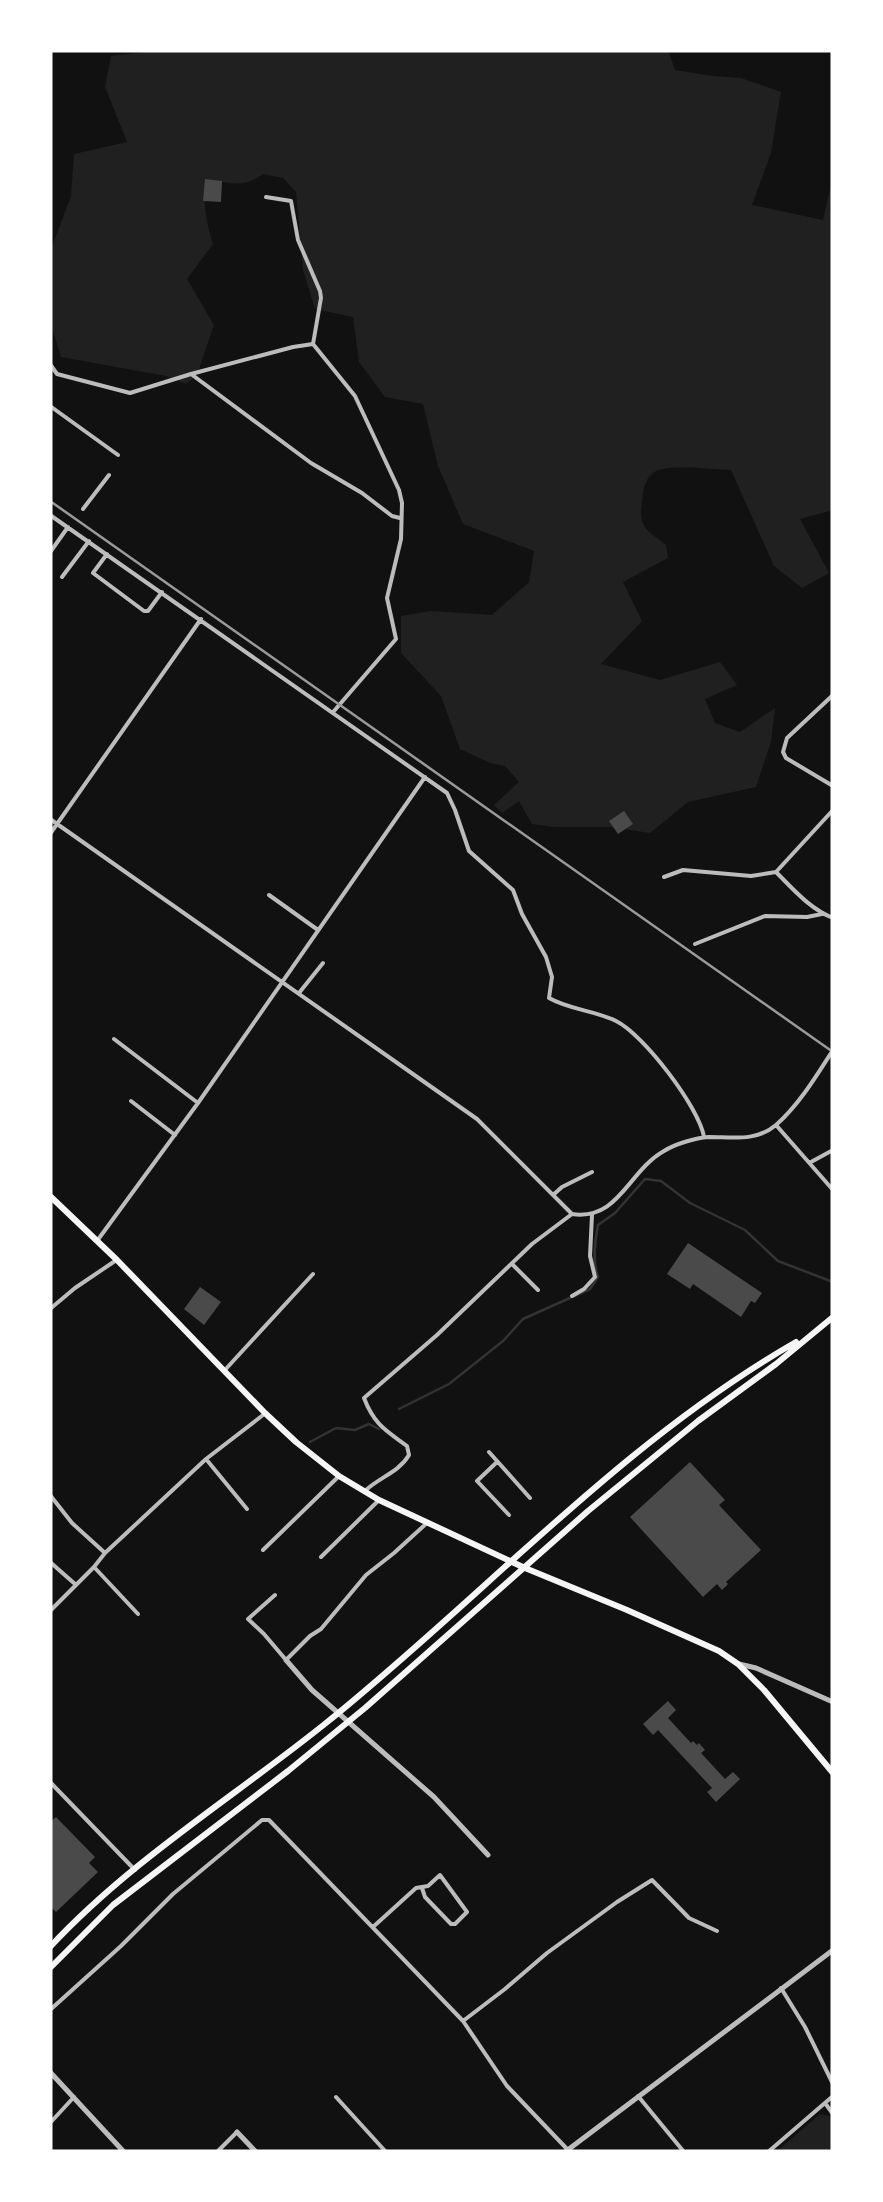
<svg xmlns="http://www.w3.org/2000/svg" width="883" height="2202" viewBox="0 0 883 2202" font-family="Commissioner,sans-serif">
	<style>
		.green { fill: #202020 }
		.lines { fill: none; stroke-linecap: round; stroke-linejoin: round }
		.stream { stroke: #333; stroke-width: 2.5 }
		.building { fill: #4a4a4a }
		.minor { stroke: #bcbcbc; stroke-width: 4 }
		.tertiary { stroke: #bcbcbc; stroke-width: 5 }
		.trunk { stroke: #f5f5f5; stroke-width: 6 }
		.rail { stroke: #9a9a9a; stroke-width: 2.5 }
	</style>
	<rect width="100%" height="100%" fill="#111"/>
	<path class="green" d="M163 50H668L675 70 713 76 741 78 781 92 771 153 752 205 823 220 833 176V510L800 519 829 573 802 588 774 566 731 470C715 470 665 463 653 473 644 480 643 492 642 502 638 528 647 530 666 545L668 558 623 582 642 621 601 664 660 680 720 662 737 685 705 699 715 723 740 732 775 708 771 742 756 787 688 802 650 833 610 827H553L532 824 519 801 502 813 494 805 519 782 505 766 490 763 460 749 441 696 401 653V616L431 611 492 615 529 582 534 551 463 524 438 466 423 404 385 397 359 362 353 317 315 309 303 270 296 192 283 178 263 174C241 190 230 181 205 180 203 203 206 222 213 244L187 279 214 325 197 375 186 384 166 376 61 357 50 321V252L71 196 74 154 127 142 105 87 111 56Z
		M820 2114 829 2116 833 2121V2152H776Z"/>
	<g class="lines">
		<path class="stream" d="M50 1073V1072
			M399 1409 449 1384 503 1341 523 1319 590 1289 598 1277C592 1261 595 1241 598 1225L615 1213 645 1179 661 1181 690 1203 745 1230 778 1261 833 1282
			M310 1442 336 1428 355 1430 369 1424 379 1429"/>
	</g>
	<path class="building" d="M205 179 222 181 221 202 203 201Z
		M624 811 633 824 618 834 609 821Z
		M688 1243 762 1293 755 1303 751 1301 741 1317 693 1284 690 1289 667 1274Z
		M200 1287 221 1302 204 1325 184 1309Z
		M690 1462 725 1500 719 1505 761 1550 726 1582 728 1584 722 1590 717 1584 703 1597 630 1517Z
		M668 1701 676 1710 668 1718 691 1743 693 1741 697 1745 699 1743 705 1750 701 1753 725 1779 733 1772 740 1779 716 1802 707 1792 712 1788 658 1730 653 1735 643 1724Z
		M56 1817 95 1857 89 1863 98 1872 56 1912 50 1906V1822Z"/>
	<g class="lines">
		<path class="minor" d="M266 197 291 201 298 240 320 291 321 298 313 344
			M50 364 57 374 130 393 191 374 293 347 313 344 355 396 399 490 402 503 401 539 387 598 396 639 334 711
			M191 374 311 463 362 493 392 516 400 518
			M50 406 118 455
			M83 509 109 475
			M50 515 447 793 455 810 469 851 513 890 522 914 546 957 552 977 549 998C570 1010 594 1010 616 1021 643 1034 699 1107 704 1137
			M51 551 68 527
			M107 554 93 573 144 611H148L162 592
			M62 577 89 541
			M833 695 787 738 783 752 786 758 833 786
			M50 819 477 1119 572 1214C619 1221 628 1171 664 1151 675 1144 695 1138 709 1137 732 1137 756 1142 776 1125 799 1105 817 1075 833 1050
			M50 834 201 619
			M776 872C793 889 810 909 833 918
			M664 877 683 870 751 876 776 872 833 810
			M269 895 318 930
			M695 944 765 916 807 917 822 914
			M299 993 323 963
			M114 1039 198 1103
			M131 1101 175 1135
			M776 1125 833 1190
			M811 1162 833 1150
			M553 1195 562 1187 592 1172
			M97 1241 198 1103 425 777
			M513 1265 538 1290
			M572 1296 584 1289 595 1277 590 1256 592 1215
			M50 1309 75 1288 115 1261
			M224 1371 313 1274
			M489 1452 530 1498
			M206 1459 247 1509
			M497 1462 477 1481 509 1515
			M366 1490C380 1477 399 1472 409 1455L407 1446C385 1430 374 1424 364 1398L437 1335 532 1244 572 1214
			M50 1495 72 1523 105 1553
			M263 1550 338 1477
			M321 1557 379 1500
			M50 1562 75 1584
			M94 1567 138 1614
			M275 1595 248 1619 264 1634 286 1660 310 1636 321 1629 366 1575 394 1553 428 1522
			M50 1611 94 1567 105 1553 206 1459 263 1415
			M50 1782 135 1870
			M373 1927 416 1888 428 1886 440 1875 467 1912 455 1924H451L425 1897 422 1888
			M781 1988 805 2027 833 2084
			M50 2010 121 1946 173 1894 262 1820H269L463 2021 507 2086 568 2150
			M463 2021 505 1989 547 1953 617 1902 652 1880 689 1918 717 1931
			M638 2096 684 2152
			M336 2097 386 2152
			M825 2103 833 2114
			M50 2123 74 2097
			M217 2152 237 2132
			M768 2152 833 2096"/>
		<path class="tertiary" d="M286 1660 312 1690 434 1797 488 1855
			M739 1664 756 1668 833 1702
			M50 2072 124 2152
			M237 2132 256 2152
			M565 2152 833 1950"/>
		<path class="trunk" d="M50 1196 117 1260 265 1413 296 1442 339 1476 379 1500 525 1568 627 1610 719 1651 738 1664 764 1690 833 1773
			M50 1947C131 1860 234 1797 326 1723 483 1597 620 1443 796 1342
			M50 1968 113 1905 288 1771 365 1708 588 1511 698 1421 776 1364 833 1317"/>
		<path class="rail" d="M50 501 833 1052"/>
	</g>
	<rect width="883" height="2202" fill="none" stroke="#ffffff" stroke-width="105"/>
</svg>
